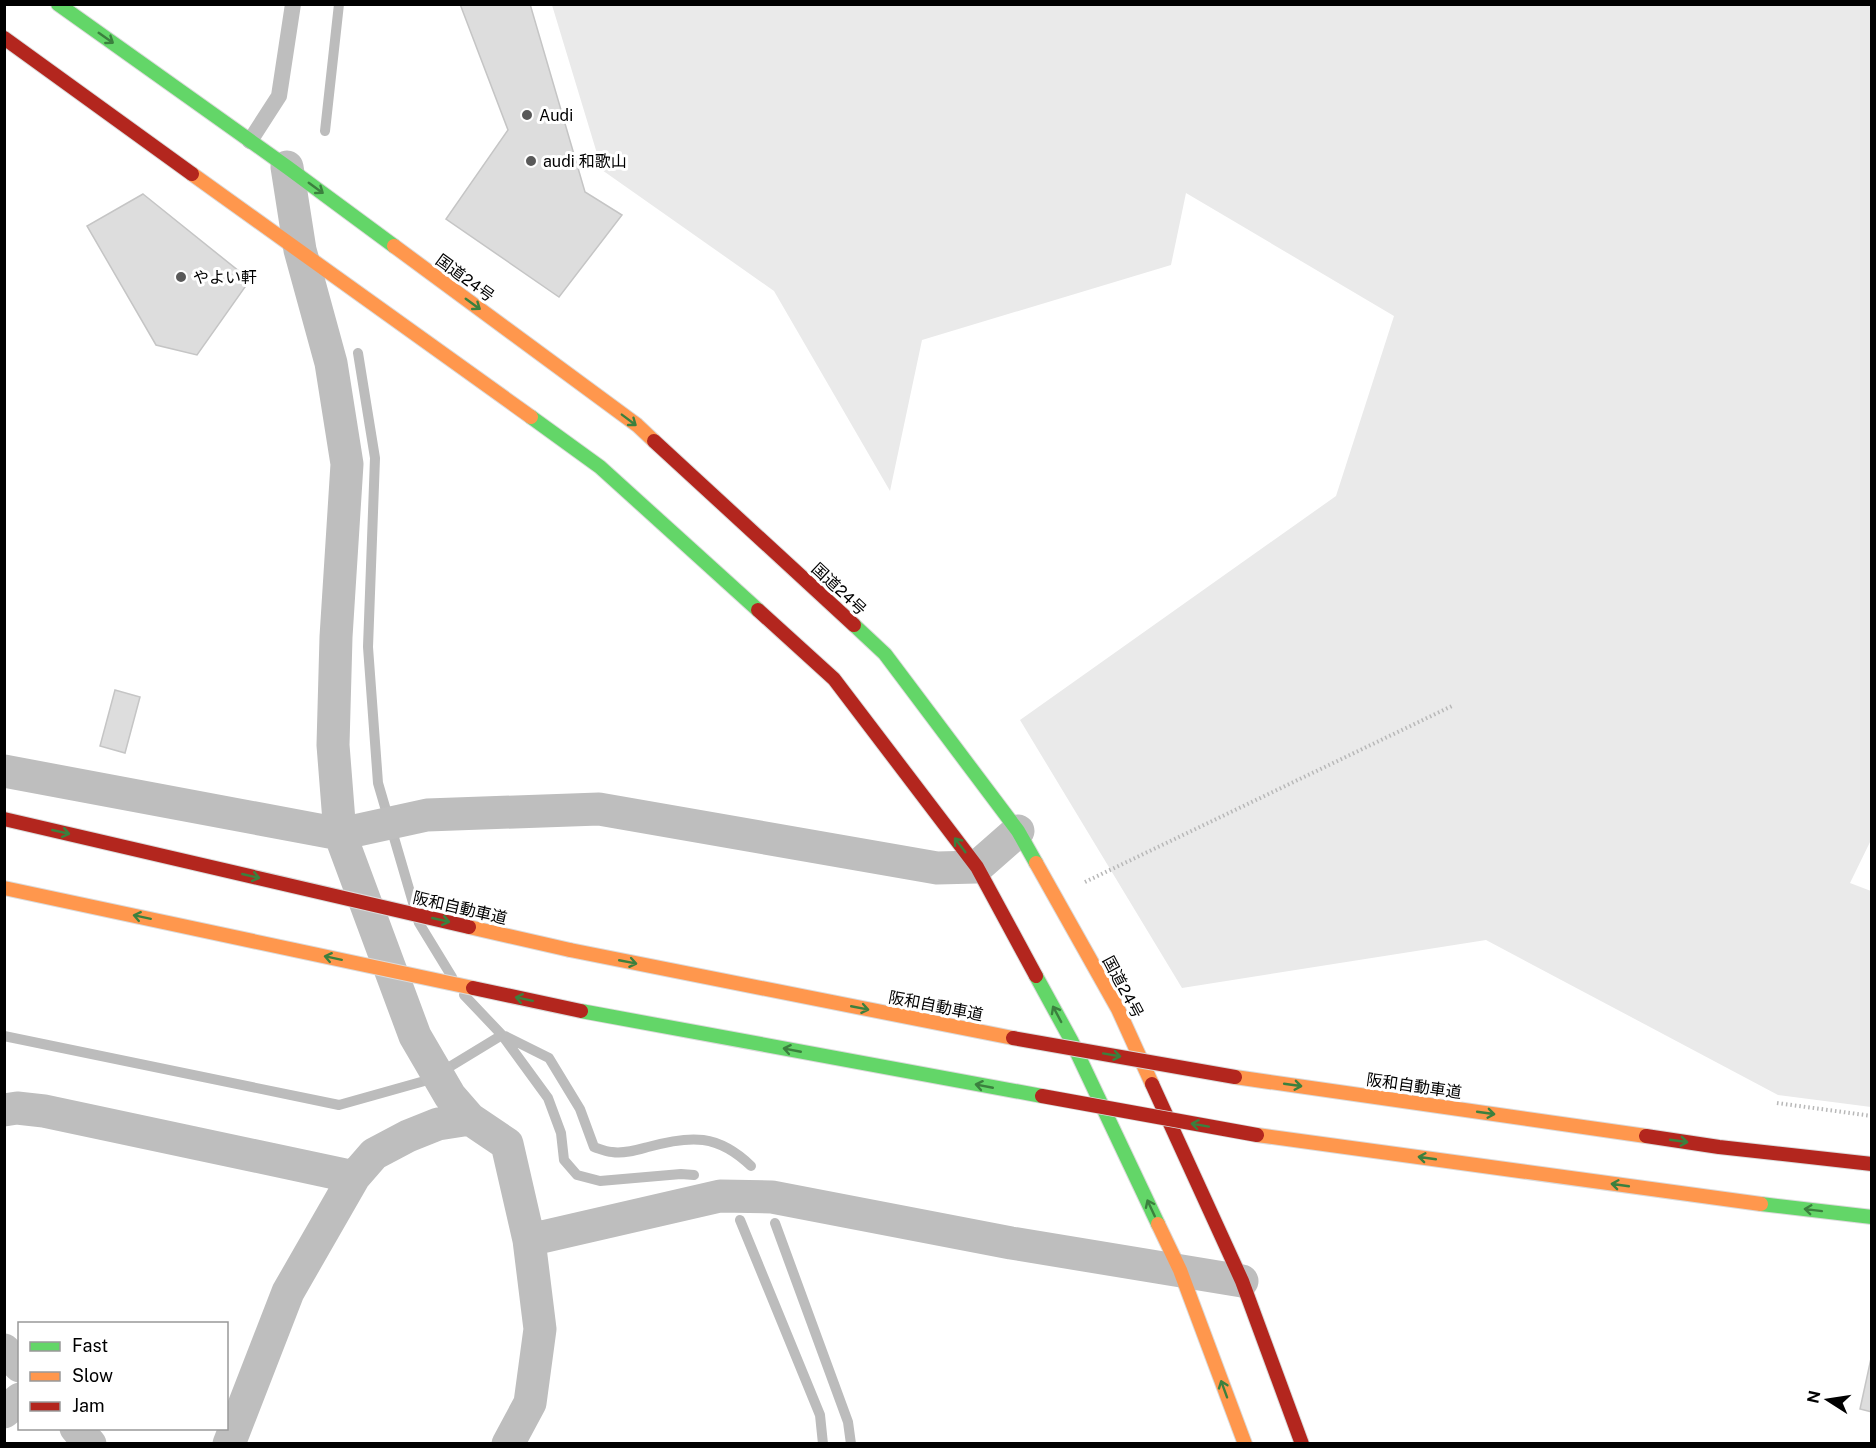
<svg xmlns="http://www.w3.org/2000/svg" width="1876" height="1448" viewBox="0 0 1876 1448" font-family="'Public Sans','Noto Sans JP',sans-serif">
	<style>
		.green { fill: #eaeaea }
		.lines { fill: none; stroke-linecap: round; stroke-linejoin: round }
		.stream { stroke: #bcbcbc; stroke-width: 10 }
		.building { fill: #ddd; stroke: #c5c5c5; stroke-width: 1.5 }
		.fast-casing { stroke: #dbdbdb; stroke-width: 16 }
		.slow-casing { stroke: #dbdbdb; stroke-width: 16 }
		.jam-casing { stroke: #dbdbdb; stroke-width: 16 }
		.path { stroke: #b8b8b8; stroke-width: 4; stroke-dasharray: 1.5 3; stroke-linecap: butt }
		.lane { stroke: #bebebe; stroke-width: 16 }
		.street { stroke: #bebebe; stroke-width: 33 }
		.fast { stroke: #63d668; stroke-width: 14 }
		.slow { stroke: #ff974d; stroke-width: 14 }
		.jam { stroke: #b3261e; stroke-width: 14 }
		.slow-bridge-casing { stroke: #dbdbdb; stroke-width: 16; stroke-linecap: butt }
		.jam-bridge-casing { stroke: #dbdbdb; stroke-width: 16; stroke-linecap: butt }
		.slow-bridge { stroke: #ff974d; stroke-width: 14 }
		.jam-bridge { stroke: #b3261e; stroke-width: 14 }
		.oneway { stroke: #3b803e }
		.poi-dot { fill: #595959; stroke: #fff; stroke-width: 2 }
		.labels { text-anchor: middle; dominant-baseline: central; stroke-width: 6; stroke-linejoin: round; paint-order: stroke }
		.poi-label { font-size: 16px; fill: #000; stroke: #fff; text-anchor: start }
		.street-label { font-size: 16px; fill: #000; stroke: #fff }
	</style>
	<rect width="100%" height="100%" fill="#fff"/>
	<path class="green" d="M552 5H1871L1872 838 1850 883 1871 891V1107L1778 1095 1486 940 1182 988 1020 720 1336 496 1394 316 1186 193 1171 265 922 340 890 491 774 291 602 170Z"/>
	<g class="lines">
		<path class="stream" d="M325 131 339 4
			M358 353 375 458 368 647 378 783 419 923 452 977
			M464 995 502 1035 548 1098 561 1133 564 1160 577 1175 600 1181 681 1174 694 1175
			M4 1036 339 1105 428 1080 502 1035
			M505 1036 549 1058 580 1109 594 1147C600 1149 606 1152 612 1152 624 1154 637 1150 648 1147 691 1135 718 1134 751 1166
			M740 1220 820 1415 823 1444
			M775 1223 848 1422 851 1444"/>
	</g>
	<path class="building" d="M460 4H530L585 192 622 215 559 297 446 219 508 130Z
		M143 194 250 280 197 355 156 345 87 226Z
		M115 690 140 697 125 753 100 746Z
		M1872 1354V1412L1860 1409Z"/>
	<g class="lines">
		<g class="fast-casing">
			<path id="fast" d="M58 4 287 167 394 246
				M531 417 600 467 758 610
				M854 625 885 654 1018 831 1036 863
				M1036 976 1071 1040 1158 1224
				M581 1011 1042 1096
				M1761 1204 1872 1217"/>
		</g>
		<g class="slow-casing">
			<path id="slow" d="M192 174 531 417
				M394 246 637 425 654 441
				M1036 863 1118 1009 1152 1084
				M570 950 1013 1038
				M1235 1077 1646 1136
				M1257 1135 1761 1204
				M1158 1224 1180 1270 1245 1444"/>
		</g>
		<g class="jam-casing">
			<path id="jam" d="M4 38 192 174
				M654 441 854 625
				M758 610 834 679 977 867 1036 976
				M1152 1084 1242 1281 1302 1444
				M1646 1136 1719 1147 1872 1164"/>
		</g>
		<path class="path" d="M1085 882 1452 706
			M1777 1103 1872 1116"/>
		<path class="lane" d="M250 141 279 96 293 4"/>
		<path class="street" d="M287 167 300 250 331 363 347 464 336 637 333 745 340 834 415 1036 450 1096 470 1119 507 1144 529 1240 540 1329 530 1403 508 1444
			M4 771 340 834 427 815 599 809 937 868 977 867 1018 831
			M4 1110 17 1108 44 1111 354 1177
			M529 1240 720 1196 772 1197 1011 1243 1242 1281
			M4 1350 20 1366
			M4 1412 20 1399
			M76 1428 90 1444
			M229 1444 288 1292 354 1177 374 1154 408 1136 438 1124 470 1119"/>
		<use href="#fast" class="fast"/>
		<use href="#slow" class="slow"/>
		<use href="#jam" class="jam"/>
		<g class="slow-bridge-casing">
			<path id="slow-bridge" d="M4 888 473 988
				M469 927 570 950"/>
		</g>
		<g class="jam-bridge-casing">
			<path id="jam-bridge" d="M4 819 469 927
				M473 988 581 1011
				M1013 1038 1235 1077
				M1042 1096 1257 1135"/>
		</g>
		<use href="#slow-bridge" class="slow-bridge"/>
		<use href="#jam-bridge" class="jam-bridge"/>
	</g>
	<defs><path id="oneway-shaft" d="M-6 0H5M1.5-3L5.5 0L1.5 3" fill="none" stroke-width="1.6" stroke-linecap="round" stroke-linejoin="round" transform="scale(1.5)"/></defs>
	<g class="oneway">
		<use href="#oneway-shaft" transform="translate(106 38) rotate(35)"/>
		<use href="#oneway-shaft" transform="translate(316 188) rotate(36)"/>
		<use href="#oneway-shaft" transform="translate(473 304) rotate(36)"/>
		<use href="#oneway-shaft" transform="translate(629 420) rotate(37)"/>
		<use href="#oneway-shaft" transform="translate(61 832) rotate(13)"/>
		<use href="#oneway-shaft" transform="translate(960 845) rotate(-127)"/>
		<use href="#oneway-shaft" transform="translate(251 876) rotate(13)"/>
		<use href="#oneway-shaft" transform="translate(142 917) rotate(-168)"/>
		<use href="#oneway-shaft" transform="translate(441 920) rotate(13)"/>
		<use href="#oneway-shaft" transform="translate(333 958) rotate(-168)"/>
		<use href="#oneway-shaft" transform="translate(628 962) rotate(11)"/>
		<use href="#oneway-shaft" transform="translate(524 999) rotate(-168)"/>
		<use href="#oneway-shaft" transform="translate(860 1008) rotate(11)"/>
		<use href="#oneway-shaft" transform="translate(1057 1014) rotate(-118)"/>
		<use href="#oneway-shaft" transform="translate(792 1050) rotate(-169)"/>
		<use href="#oneway-shaft" transform="translate(1112 1055) rotate(10)"/>
		<use href="#oneway-shaft" transform="translate(1293 1085) rotate(8)"/>
		<use href="#oneway-shaft" transform="translate(984 1086) rotate(-169)"/>
		<use href="#oneway-shaft" transform="translate(1486 1113) rotate(8)"/>
		<use href="#oneway-shaft" transform="translate(1200 1125) rotate(-170)"/>
		<use href="#oneway-shaft" transform="translate(1679 1141) rotate(8)"/>
		<use href="#oneway-shaft" transform="translate(1427 1158) rotate(-172)"/>
		<use href="#oneway-shaft" transform="translate(1620 1185) rotate(-172)"/>
		<use href="#oneway-shaft" transform="translate(1151 1208) rotate(-115)"/>
		<use href="#oneway-shaft" transform="translate(1813 1210) rotate(-173)"/>
		<use href="#oneway-shaft" transform="translate(1224 1389) rotate(-110)"/>
	</g>
	<g class="poi-dot">
		<circle cx="527" cy="115" r="6"/>
		<circle cx="531" cy="161" r="6"/>
		<circle cx="181" cy="277" r="6"/>
	</g>
	<g class="labels">
		<g class="poi-label">
			<text x="539" y="115">Audi</text>
			<text x="543" y="161">audi 和歌山</text>
			<text x="193" y="277">やよい軒</text>
		</g>
		<g class="street-label">
			<text transform="translate(465 278) rotate(36)">国道24号</text>
			<text transform="translate(839 589) rotate(43)">国道24号</text>
			<text transform="translate(460 908) rotate(13)">阪和自動車道</text>
			<text transform="translate(1123 987) rotate(62)">国道24号</text>
			<text transform="translate(936 1006) rotate(11)">阪和自動車道</text>
			<text transform="translate(1414 1086) rotate(8)">阪和自動車道</text>
		</g>
	</g>
	<rect width="1876" height="1448" fill="none" stroke="#000000" stroke-width="12"/>
	<rect x="18" y="1322" width="210" height="108" fill="#ffffff" stroke="#999999" stroke-width="1.5"/>
	<rect x="30" y="1342" width="30" height="9" fill="#63d668" stroke="#999999" stroke-width="1.5"/>
	<text x="72" y="1352" font-size="18" fill="#000000">Fast</text>
	<rect x="30" y="1372" width="30" height="9" fill="#ff974d" stroke="#999999" stroke-width="1.5"/>
	<text x="72" y="1382" font-size="18" fill="#000000">Slow</text>
	<rect x="30" y="1402" width="30" height="9" fill="#b3261e" stroke="#999999" stroke-width="1.5"/>
	<text x="72" y="1412" font-size="18" fill="#000000">Jam</text>
	<g transform="translate(1828 1400) rotate(282)" stroke="#ffffff" stroke-width="4.5" paint-order="stroke">
	<path d="M0-4.5L10 22L0 15L-10 22Z" fill="#000000"/>
	<text y="-9" font-size="16" font-weight="bold" text-anchor="middle" fill="#000000">N</text>
	</g>
</svg>
